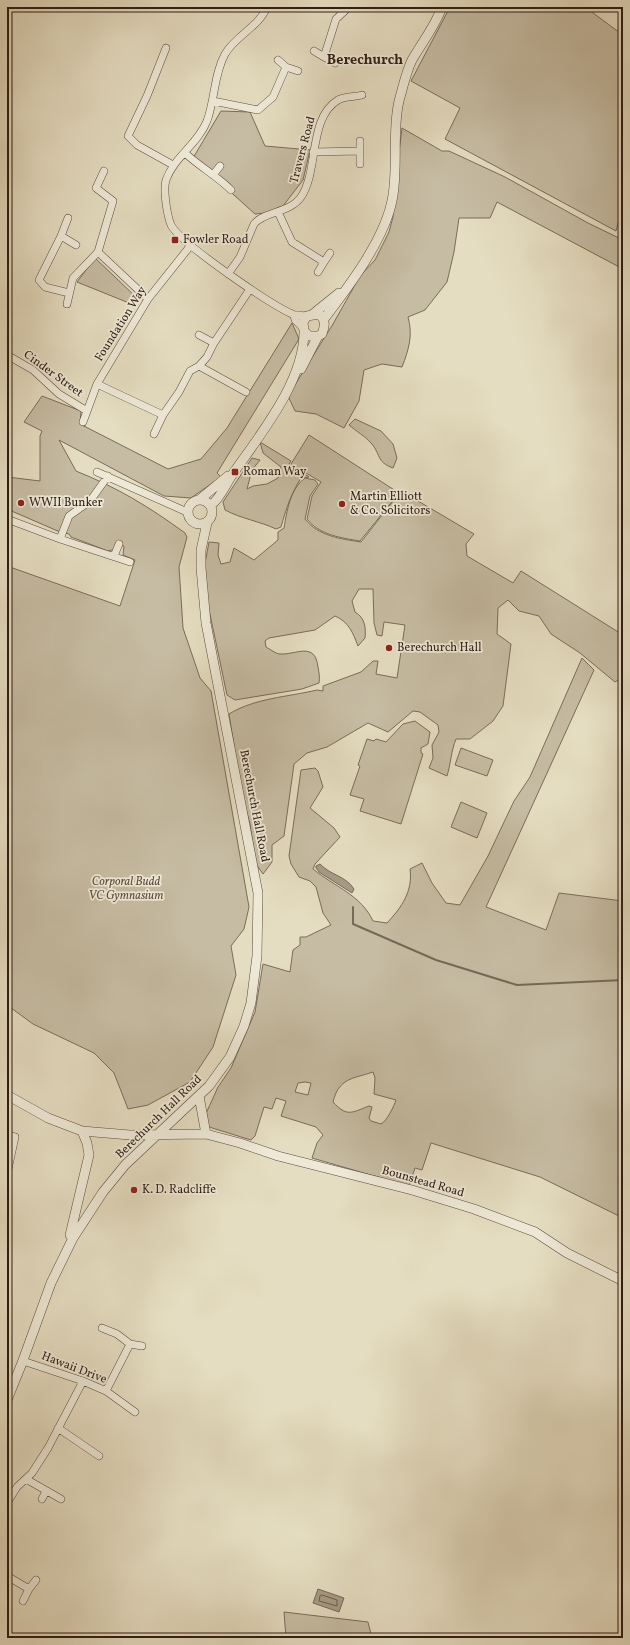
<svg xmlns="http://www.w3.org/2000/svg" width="630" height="1645" viewBox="0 0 630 1645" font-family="Vollkorn,serif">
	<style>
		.green { fill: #c6bca3; stroke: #7a6c5a; fill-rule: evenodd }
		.water { fill: #a79b86; stroke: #776858 }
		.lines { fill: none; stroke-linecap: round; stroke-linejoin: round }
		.shore { stroke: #6b5c4c; stroke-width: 1 }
		.stream { stroke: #776858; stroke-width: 2 }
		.minor-casing { stroke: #5c4c3e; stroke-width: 8 }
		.tertiary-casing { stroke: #5c4c3e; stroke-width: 10 }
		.minor { stroke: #eee9d7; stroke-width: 7 }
		.tertiary { stroke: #eee9d7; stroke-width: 9 }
		.poi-dot { fill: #8f2418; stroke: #eee9d7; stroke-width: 1.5 }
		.labels { text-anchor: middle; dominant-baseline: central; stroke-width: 3.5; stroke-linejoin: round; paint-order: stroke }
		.street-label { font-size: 12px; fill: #2f1c12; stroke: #eee9d7 }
		.poi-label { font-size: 12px; fill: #2f1c12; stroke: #eee9d7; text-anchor: start }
		.park-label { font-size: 12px; font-style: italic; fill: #5c4c3e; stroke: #eee9d7 }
		.quarter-label { font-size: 14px; font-weight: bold; fill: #2f1c12; stroke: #eee9d7 }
	</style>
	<rect width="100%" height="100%" fill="#e5ddc1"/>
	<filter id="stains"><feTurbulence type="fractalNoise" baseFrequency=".005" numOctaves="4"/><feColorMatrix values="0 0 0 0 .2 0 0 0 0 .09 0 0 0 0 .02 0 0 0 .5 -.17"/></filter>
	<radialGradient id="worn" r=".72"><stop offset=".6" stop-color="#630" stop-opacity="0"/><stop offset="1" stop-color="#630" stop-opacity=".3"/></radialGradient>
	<path class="green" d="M450 7H585L616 30 623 33V204L616 231 445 139 460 108 411 81Z
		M221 111 250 112 265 146 310 150 303 180 283 206 266 213 255 214 193 158Z
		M402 128 442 151H449L505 177 588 223 623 240V269L497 202 490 218H459L454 252 447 282 425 310 408 317C413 335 409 349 402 367L382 364 364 370 359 401 344 428 316 414 295 411 288 396 333 324 360 276 375 260 389 232 393 217V201Z
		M95 258 136 297 134 305 77 282Z
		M292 323 299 339 217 473 221 477 191 498 164 496 59 440 76 471C118 488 148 506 185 533L187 537 179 567 183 628 200 678 211 691 249 907 244 929 231 946 236 975 213 1047 190 1082 148 1105 128 1109 114 1073 94 1053 33 1024 7 1005V566L120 606 135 560 123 555 124 546 118 545 115 549 108 551 71 537 69 534 60 532 7 509V477L40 481V436L42 431 24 422 42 396 81 411 80 424 168 469 201 459 227 428Z
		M355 419 381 431 393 444 397 458 393 468C376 462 381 454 371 443 366 437 356 431 349 425Z
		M309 435 399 493 360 541C342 538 319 535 307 519L312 496 321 482 291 464Z
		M260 442 291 461 289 464 309 477 301 478C291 494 286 509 281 527L276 529C259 521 242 519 225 510L223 502 252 458 260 460 252 470 247 489 253 486 267 484 278 478 281 467 263 453Z
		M305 478 315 480 318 484 310 496 305 519C318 536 341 539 361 542L401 491 474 534 466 544 467 556 513 583 521 571 623 635V677L615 682 580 653 551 634 539 616 519 611 508 600 498 608 497 634 511 644 503 706 493 721 470 739H456C451 751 451 763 447 776L429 768 433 758 432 745 439 732 438 725 420 712 413 711 388 732 368 723 327 747 307 753 294 764 284 836 272 845V862L263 874 256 864 250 824 242 794 229 714C255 698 288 697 317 690L323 691V686L361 672 373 661H378L376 674 397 678 405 625 384 622 382 636 377 635 374 623 373 589H359L352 601 355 612C365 618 366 627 365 638L358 646C353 633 349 622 335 616L315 630 269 638 265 641 266 647C270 649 276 654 280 654 296 655 315 641 318 667 319 673 320 677 319 683L302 689 235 700 227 695 207 600 204 569 209 542 219 543 218 555 221 564 230 562 234 548 254 560 278 540V532L284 528C287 511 290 489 305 478Z
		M582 658 594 670 486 907 546 930 559 893 623 901V1218L540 1177 431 1143 422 1170 415 1168 409 1186 312 1158 317 1143 323 1135 316 1127 281 1116 286 1101 276 1098 272 1109 264 1107 255 1136 251 1140 209 1127 204 1118 218 1087 231 1068 255 1012 263 964 290 972 293 950 300 945V937H306L331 925 323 913 316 887 310 881 299 877 291 864 289 856 301 770 315 768 318 771 323 787 310 808 334 828 340 837 315 864 313 869C335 887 361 895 373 921L387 923C402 907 413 891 410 869L422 863 432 883 446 903 460 905 488 856 514 801 530 777ZM373 1072 375 1078 374 1094 396 1100C394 1106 387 1121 381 1124L371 1121 369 1118 372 1107 369 1106C351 1113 347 1117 333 1102 339 1078 352 1079 373 1072ZM305 1082 311 1083 308 1095 295 1092 298 1083Z
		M415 721 430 732 428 744 421 748V753L423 754 401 824 360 811 364 799 350 795 360 766 358 765 367 739 374 741 376 739 386 742 403 724Z
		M461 748 493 760 487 776 455 765Z
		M461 802 487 813 477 838 451 827Z
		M284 1612 368 1622 372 1638H286Z"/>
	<path class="water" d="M320 864C330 875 346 876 354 889L352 893 319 872 316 868V866Z
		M318 1589 344 1598 339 1612 313 1603Z"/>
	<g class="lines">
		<path class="shore" d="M322 1595 337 1600V1606L319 1601 320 1596Z"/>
		<path class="stream" d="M353 907V924L436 960 517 985 623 980"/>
		<g class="minor-casing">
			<path id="minor" d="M267 7C259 27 236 35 225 54 214 74 215 99 207 121 198 144 174 157 166 180 163 190 167 215 171 225 181 244 270 304 292 314 296 316 302 315 307 316
				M166 48 147 96 128 136 137 145 173 165
				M314 51 324 57 336 19 349 7
				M324 57 335 63
				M278 60 286 67
				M213 101 258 110 273 97 286 67 298 71
				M360 141V164
				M313 152 359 151
				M185 153C200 167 217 176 231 190
				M104 171 96 188 113 201 98 252 148 299
				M213 175 220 166
				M278 212 292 242 324 262 318 272
				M61 236 68 218
				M324 262 330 253
				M228 274 240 257 254 224C265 211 290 213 301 197 319 171 308 118 338 100 344 96 355 97 362 95
				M69 293 45 287 39 280 61 236 76 245
				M67 304 73 278 98 252
				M294 315 295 320 303 328
				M199 335 214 343
				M7 342 8 341
				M7 355 33 370 59 394 87 411
				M199 366 246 392
				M97 384 163 415
				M83 422 97 384 148 299 191 245
				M154 434 163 415 179 392 190 371 199 366 207 357 214 343 250 289
				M97 472 187 512
				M7 519 60 539 69 516 90 501 108 476
				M60 539 130 562
				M114 556 119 544
				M7 1135 15 1137 7 1174
				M7 1264H8
				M102 1328 117 1334 130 1344
				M23 1361 83 1381 106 1391 135 1412
				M106 1391 130 1344 142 1346
				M58 1428 99 1456
				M26 1479 61 1499
				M42 1499 46 1491
				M7 1503 17 1487 32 1473 48 1448 83 1381
				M7 1576 29 1589 36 1580
				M23 1601 29 1589"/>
		</g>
		<g class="tertiary-casing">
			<path id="tertiary" d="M313 314 339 293
				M324 319C349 286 387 237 393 195 398 164 392 131 399 101 403 87 406 72 412 60 422 42 435 27 442 7
				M301 369 318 336 322 334C325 326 326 320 319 314L307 316 303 322 304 331 309 336H318
				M188 512a12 12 0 1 1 24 0a12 12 0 1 1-24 0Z
				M199 500 228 476
				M211 505C220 499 226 484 232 475 259 436 304 382 304 332
				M7 1095 48 1118 82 1131 130 1135 206 1134 240 1143 278 1156 412 1190 474 1209 535 1232 567 1253 623 1281
				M199 1096 206 1134
				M73 1238 70 1235 89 1155 87 1143 82 1131
				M7 1400 22 1363 51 1283 73 1238 103 1192 125 1165 209 1086 230 1057 244 1026 251 1003 257 956 258 893 206 623 201 568V550L207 523"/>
		</g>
		<use href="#minor" class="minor"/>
		<use href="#tertiary" class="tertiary"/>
	</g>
	<g class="poi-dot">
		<rect x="171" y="236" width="8" height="8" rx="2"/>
		<rect x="231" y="468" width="8" height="8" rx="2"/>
		<circle cx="21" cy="503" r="4"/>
		<circle cx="342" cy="504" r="4"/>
		<circle cx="389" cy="648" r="4"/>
		<circle cx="134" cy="1190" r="4"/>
	</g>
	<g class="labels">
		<g class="street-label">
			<text transform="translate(303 150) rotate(-75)">Travers Road</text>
			<text transform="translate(121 324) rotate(-58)">Foundation Way</text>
			<text transform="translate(53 374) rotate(36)">Cinder Street</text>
			<text transform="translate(254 806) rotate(79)">Berechurch Hall Road</text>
			<text transform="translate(159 1117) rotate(-44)">Berechurch Hall Road</text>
			<text transform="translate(423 1182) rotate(16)">Bounstead Road</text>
			<text transform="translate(74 1368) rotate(21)">Hawaii Drive</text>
		</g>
		<g class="poi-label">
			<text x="183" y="240">Fowler Road</text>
			<text x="243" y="472">Roman Way</text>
			<text x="350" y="497">Martin Elliott<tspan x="350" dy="14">&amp; Co. Solicitors</tspan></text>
			<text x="29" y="503">WWII Bunker</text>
			<text x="397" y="648">Berechurch Hall</text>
			<text x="142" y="1190">K. D. Radcliffe</text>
		</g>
		<g class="park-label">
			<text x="126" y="882">Corporal Budd<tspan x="126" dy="14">VC Gymnasium</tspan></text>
		</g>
		<g class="quarter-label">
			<text x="365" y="60">Berechurch</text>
		</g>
	</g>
	<rect width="630" height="1645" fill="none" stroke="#e5ddc1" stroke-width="24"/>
	<rect x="8" y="8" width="614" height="1629" fill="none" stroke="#2f1c12" stroke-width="2"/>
	<rect x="12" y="12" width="606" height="1621" fill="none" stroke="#2f1c12"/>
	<rect width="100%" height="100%" filter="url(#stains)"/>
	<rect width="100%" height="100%" fill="url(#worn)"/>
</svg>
